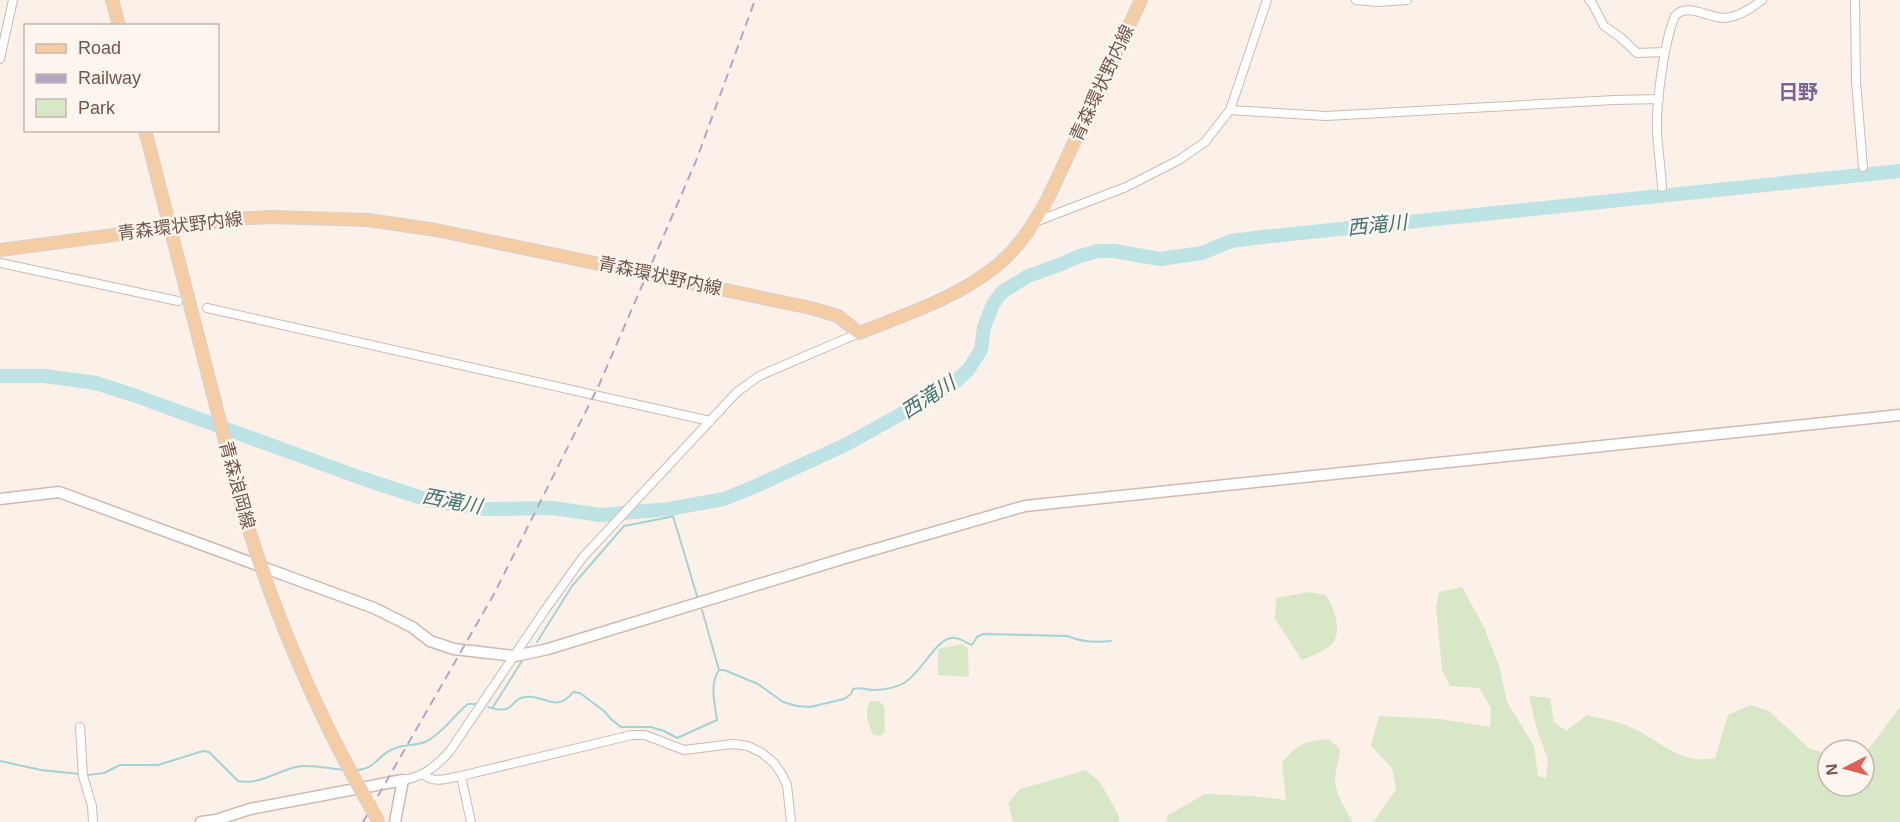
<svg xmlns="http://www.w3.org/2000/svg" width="1900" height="822" viewBox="0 0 1900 822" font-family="Arial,'Noto Sans JP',sans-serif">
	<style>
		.green { fill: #d8e8c7 }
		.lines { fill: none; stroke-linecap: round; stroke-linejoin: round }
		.stream { stroke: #a4d3d5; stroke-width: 2 }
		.river { stroke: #bde3e4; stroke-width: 14 }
		.street-casing { stroke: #cfbab1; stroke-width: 10 }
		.secondary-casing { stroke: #d1b9af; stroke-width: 13 }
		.primary-casing { stroke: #d8d0cd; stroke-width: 14 }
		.street { stroke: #fff; stroke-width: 8 }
		.secondary { stroke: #fff; stroke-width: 10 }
		.primary { stroke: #f5cda4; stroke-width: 12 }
		.rail { stroke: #b3a6c5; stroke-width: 2; stroke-dasharray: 9 6; stroke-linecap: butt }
		.primary-bridge-casing { stroke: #d8d0cd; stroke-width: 14; stroke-linecap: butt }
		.primary-bridge { stroke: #f5cda4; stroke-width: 12 }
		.labels { text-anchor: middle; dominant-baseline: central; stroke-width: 5; stroke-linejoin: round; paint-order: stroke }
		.street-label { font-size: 18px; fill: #74564d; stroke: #fef6ee }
		.neighbourhood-label { font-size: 20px; font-weight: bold; fill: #7c6590; stroke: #fef6ee }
		.water-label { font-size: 20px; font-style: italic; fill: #427678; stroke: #fef6ee }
	</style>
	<rect width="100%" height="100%" fill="#fbf1e8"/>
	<path class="green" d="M1462 587 1484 627 1499 666 1507 702 1534 746 1538 776 1546 778 1548 760 1537 730 1529 696 1550 698 1554 722 1566 731 1587 715C1605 719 1621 722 1637 730 1663 744 1683 765 1715 758L1728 715 1750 705 1769 711 1810 749 1825 753 1828 758V786H1864V755L1900 707V822H1372L1377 817 1396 789 1392 768 1371 746 1379 716 1440 719 1490 727 1491 708 1479 688 1450 686 1442 670 1436 608 1439 592Z
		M1309 592 1326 595C1334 608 1343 631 1332 644 1327 650 1309 657 1302 660L1275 619 1276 598Z
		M962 644 968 648 969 677 938 675V649Z
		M870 701H879L884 706 885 732 880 736 873 735C868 723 864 713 870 701Z
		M1329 739 1340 749C1340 758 1334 775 1335 782 1337 797 1346 810 1353 822H1166L1168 815 1205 794 1252 796 1286 800 1282 762C1299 743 1303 742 1329 739Z
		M1086 770 1100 782 1119 816V822H1013L1008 803 1020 789Z"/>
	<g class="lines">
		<path class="stream" d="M670 517 673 516 697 596
			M702 610 719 670
			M537 642 572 586 624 526 670 517 669 509
			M488 707C517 716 508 699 525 697 544 694 557 714 573 692L580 693 604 711 612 720 621 727H651L664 731 677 738 717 720C715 703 709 685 719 670H724L758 684 783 702 797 706 810 707 844 699 851 694 853 689C860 687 864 689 872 690 881 690 895 688 904 683 922 673 937 635 955 638 961 638 966 643 972 645L977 637 983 634 1067 636C1082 642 1095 643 1111 641
			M493 707 522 661
			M0 761 41 770 79 774
			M354 770C375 771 376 756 393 749 403 744 415 746 425 742 438 737 454 717 463 708L468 704H475
			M88 775 104 773 120 765H158L203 751 209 752 238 781C260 786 281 768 302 766 316 765 331 769 345 770"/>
		<path class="river" d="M0 376H44L96 383 136 396 364 479 428 500 486 509 553 508 600 515 669 509 724 499 756 486 847 444 919 404 955 382 968 370 981 350 984 327 993 304 1002 292 1028 276 1062 264 1077 257 1098 251H1114L1160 259 1202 253 1231 241 1263 237 1900 171"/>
		<g class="street-casing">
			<path id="street" d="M1356 0 1378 2 1407 0
				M1589 0 1592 3 1604 26 1620 37 1637 53 1665 52
				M1855 0 1856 82 1863 167
				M0 59 13 0
				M1230 110 1326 116 1614 100 1659 99
				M1662 187C1661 169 1658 150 1657 131 1656 103 1664 42 1675 16 1687 2 1708 18 1724 18 1739 17 1751 9 1762 0
				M1035 222 1126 187 1179 160 1205 142 1230 110 1267 0
				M0 263 178 301
				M207 308 710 421
				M80 727 83 776 92 806 93 822
				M424 775C435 784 448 778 461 776L632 735H645L684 750 733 744 748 746 762 753 774 763 781 773 787 785 791 822
				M461 776 471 822
				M403 780C424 777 436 766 450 751L545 610 583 557 737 392 759 376 859 333"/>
		</g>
		<g class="secondary-casing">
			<path id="secondary" d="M0 499 59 492 374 608 412 627 430 641 454 649 515 656 548 649 845 558 1025 506 1900 415
				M201 822 216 820 250 809 403 780 395 822"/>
		</g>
		<g class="primary-casing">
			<path id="primary" d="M112 0 119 26
				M145 130 216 406
				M0 250 235 219 271 217 368 220 436 230 811 308 838 316 859 333C907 314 960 297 1000 263 1021 245 1036 220 1049 196L1141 0"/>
		</g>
		<use href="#street" class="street"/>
		<use href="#secondary" class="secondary"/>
		<use href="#primary" class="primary"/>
		<path class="rail" d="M363 822 494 594 599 385 696 161 755 0"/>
		<g class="primary-bridge-casing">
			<path id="primary-bridge" d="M216 406C227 447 236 489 249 530 281 631 325 731 379 822"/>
		</g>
		<use href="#primary-bridge" class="primary-bridge"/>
	</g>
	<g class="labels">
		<g class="street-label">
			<text transform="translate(1102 83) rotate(-65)">青森環状野内線</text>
			<text transform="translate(180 226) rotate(-7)">青森環状野内線</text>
			<text transform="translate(660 276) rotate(12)">青森環状野内線</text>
			<text transform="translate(237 485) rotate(75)">青森浪岡線</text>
		</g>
		<g class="neighbourhood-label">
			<text x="1798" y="92">日野</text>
		</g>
		<g class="water-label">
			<text transform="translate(1377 225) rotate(-6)">西滝川</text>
			<text transform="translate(928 397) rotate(-33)">西滝川</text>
			<text transform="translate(452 501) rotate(11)">西滝川</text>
		</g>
	</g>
	<rect x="24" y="24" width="195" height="108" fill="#fef6ee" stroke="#c7b6ae" stroke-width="1.5"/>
	<rect x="36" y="44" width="30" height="9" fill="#f5cda4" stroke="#c7b6ae" stroke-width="1.5"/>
	<text x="78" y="54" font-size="18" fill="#74564d">Road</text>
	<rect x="36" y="74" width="30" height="9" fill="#b3a6c5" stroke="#c7b6ae" stroke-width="1.5"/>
	<text x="78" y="84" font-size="18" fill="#74564d">Railway</text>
	<rect x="36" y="99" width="30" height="18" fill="#d8e8c7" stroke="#c7b6ae" stroke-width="1.5"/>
	<text x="78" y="114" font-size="18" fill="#74564d">Park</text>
	<g transform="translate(1846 768) rotate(264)"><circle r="28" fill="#fef6ee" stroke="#c7b6ae" stroke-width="1.5"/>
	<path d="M0-4.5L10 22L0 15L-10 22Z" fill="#dd6254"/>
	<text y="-9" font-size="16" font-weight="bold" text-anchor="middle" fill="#74564d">N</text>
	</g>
</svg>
